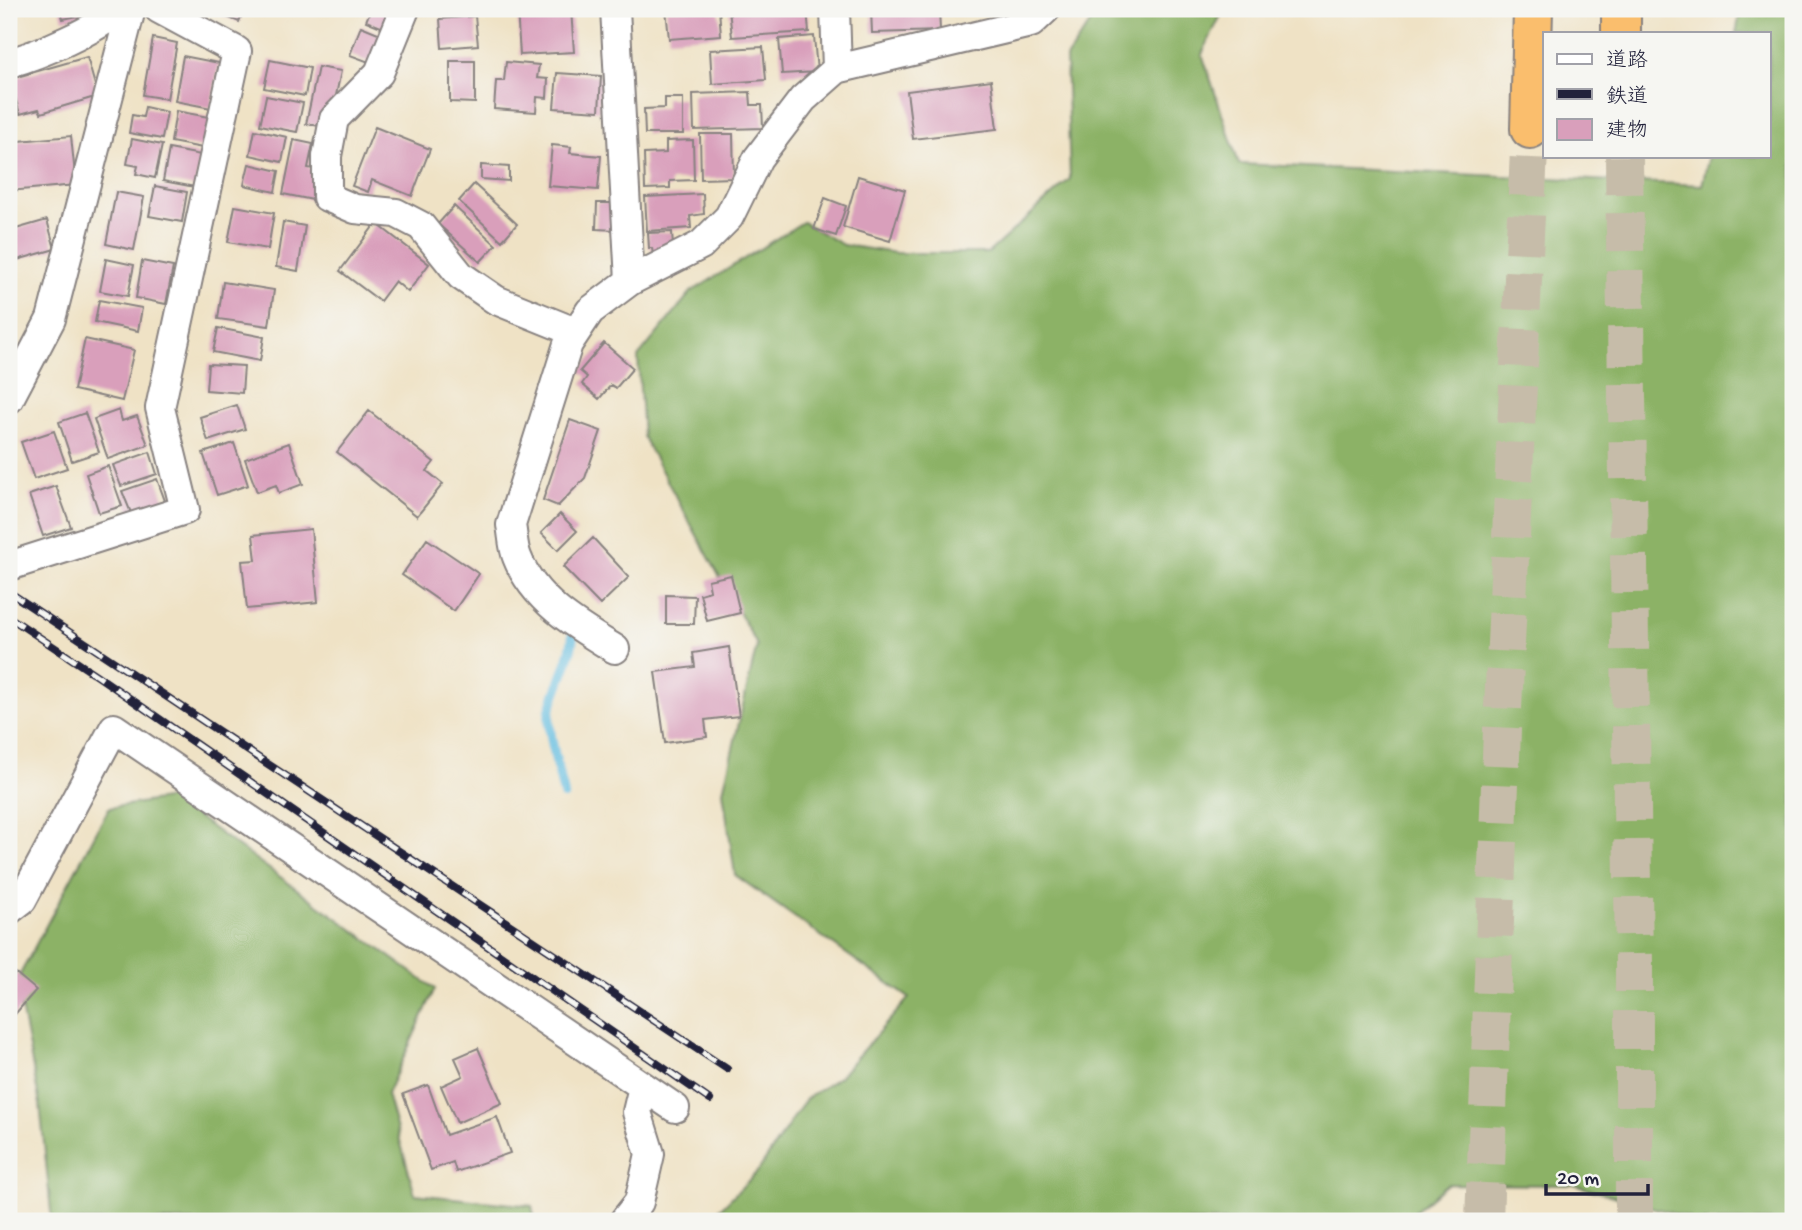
<svg xmlns="http://www.w3.org/2000/svg" width="1802" height="1230" viewBox="0 0 1802 1230" font-family="'Gochi Hand','Klee One',sans-serif">
	<style>
		.forest { fill: #8cb266; stroke: #576a50; stroke-width: 2 }
		.lines { fill: none; stroke-linecap: round; stroke-linejoin: round }
		.stream { stroke: #63bde0; stroke-width: 10 }
		.building { fill: #d99fbb }
		.motorway-tunnel { stroke: #c6bca9; stroke-width: 38; stroke-dasharray: 38 19; stroke-linecap: butt }
		.minor-casing { stroke: #888280; stroke-width: 32 }
		.motorway-casing { stroke: #888280; stroke-width: 42 }
		.minor { stroke: #fff; stroke-width: 28 }
		.motorway { stroke: #fabe6d; stroke-width: 38 }
		.rail-casing { stroke: #22223b; stroke-width: 8 }
		.rail { stroke: #f6f6f2; stroke-width: 5; stroke-dasharray: 16; stroke-linecap: butt }
	</style>
	<rect width="100%" height="100%" fill="#f6f6f2"/>
	<filter id="ink" filterUnits="userSpaceOnUse"><feTurbulence type="fractalNoise" baseFrequency=".0143" numOctaves="2"/><feDisplacementMap in="SourceGraphic" scale="14" xChannelSelector="R" yChannelSelector="G"/><feConvolveMatrix kernelMatrix="1 2 1 2 8 2 1 2 1" color-interpolation-filters="sRGB"/></filter>
	<filter id="wash" filterUnits="userSpaceOnUse"><feTurbulence type="fractalNoise" baseFrequency=".00686" numOctaves="4" result="noise"/><feDisplacementMap in="SourceGraphic" scale="28" xChannelSelector="R" yChannelSelector="G"/><feGaussianBlur stdDeviation="1.57" result="paint"/><feColorMatrix in="noise" values="0 0 0 0 0 0 0 0 0 0 0 0 0 0 0 0 0 1.4 0 .05"/><feComposite in="paint" operator="in"/></filter>
	<g filter="url(#wash)">
		<rect width="100%" height="100%" fill="#efe2c5"/>
		<path class="forest" d="M1100 9H1224L1202 54 1239 164 1702 185 1709 156H1769V33H1736L1741 9H1793V1221H1692L1690 1218 1574 1185 1447 1184 1404 1221H708L758 1171 806 1099 840 1076 909 998 735 875 723 791 757 645 643 437 638 357 691 292 803 222 843 245 896 253H988L1070 179 1066 58Z
			M171 798 435 989 387 1094 415 1194 532 1206 535 1221H52L40 1104 16 982 109 808Z"/>
		<g class="lines">
			<path class="stream" d="M564 795C560 775 546 728 550 710 557 684 573 658 573 631"/>
		</g>
		<g id="blocks">
			<path class="building" d="M60 9H93V13L63 19Z
				M207 9H244L239 22Z
				M371 9H395L391 31 366 21Z
				M517 9H571L574 52 520 55Z
				M666 9H719L721 35 669 39Z
				M729 9H807L809 32 732 37Z
				M871 9H939L940 31 872 33Z
				M475 16 478 45 442 48 440 19Z
				M361 26 388 37 377 65 350 55Z
				M814 36 817 72 782 74 779 39Z
				M153 38 177 43 167 99 143 95Z
				M763 47 766 80 712 84 710 50Z
				M183 56 219 63 211 108 175 101Z
				M87 57 98 96 41 113 39 109 20 114 10 79Z
				M270 60 310 68 305 96 264 88Z
				M450 61H475V103L450 102Z
				M506 62 539 65 537 78 548 79 547 98 537 97 536 112 494 109 496 81H504Z
				M318 67 341 71 334 105 320 126 306 124Z
				M557 73 601 76 599 111 554 108Z
				M991 80 997 129 913 139 907 91Z
				M9 92 16 114 9 116Z
				M750 92 751 105H762L763 128 694 130 693 94Z
				M266 96 303 103 297 132 260 125Z
				M665 98H683V134H645L644 109 665 108Z
				M145 107 167 112 162 139 129 133 132 115 143 117Z
				M176 111 214 118 208 149 171 142Z
				M375 127 430 149 412 196 372 180 368 192 352 186Z
				M255 130 287 137 282 162 250 155Z
				M700 134H733L734 178 701 179Z
				M71 136 76 185 9 191V142Z
				M132 139 162 145 155 178 136 174 138 166 127 164Z
				M294 140 313 144 308 168 318 170 313 200 283 194Z
				M693 140 694 180 670 181V188L645 189 644 154 666 153V141Z
				M552 145 571 147 570 153 601 156 598 190 548 186Z
				M169 149 201 155 195 187 163 181Z
				M249 164 279 171 275 192 244 185Z
				M481 165 509 167V181L481 179Z
				M858 176 905 190 890 241 843 227Z
				M474 184 517 224 502 241 459 201Z
				M155 186 187 192 182 222 149 216Z
				M116 192 144 197 134 250 106 244Z
				M703 194 704 214 690 216 691 228 647 231 645 197Z
				M825 198 846 206 836 236 814 229Z
				M597 203H618L617 230 596 229Z
				M235 206 274 213 268 249 228 242Z
				M454 206 496 245 480 262 438 224Z
				M47 220 55 249 17 260 9 231Z
				M283 222 305 226 298 271 276 267Z
				M376 223 429 264 408 292 395 281 380 301 340 271Z
				M672 232 673 247H665V255H653L652 248H649L648 233Z
				M106 259 134 265 128 296 100 291Z
				M142 261 173 267 166 304 136 298Z
				M223 282 274 290 269 326 218 319Z
				M99 300 142 308 138 331 95 322Z
				M218 328 264 337 260 361 213 352Z
				M85 339 134 350 122 401 74 390Z
				M604 343 633 368 616 388 611 385 599 399 582 384 587 377 580 371Z
				M208 364 244 366 242 393 206 390Z
				M237 405 245 429 208 441 200 417Z
				M119 410 122 421 137 416 148 445 108 459 94 419Z
				M369 411 434 462 427 471 443 484 417 516 337 452Z
				M85 413 99 452 72 461 59 422Z
				M570 420 601 431 585 478 558 506 543 500Z
				M54 431 67 468 34 479 21 442Z
				M234 443 248 485 217 495 203 453Z
				M289 443 303 484 279 493 276 485 257 492 245 459Z
				M150 452 157 474 121 486 113 465Z
				M108 466 122 506 99 513 86 474Z
				M157 479 165 501 131 513 122 491Z
				M56 486 71 527 43 536 29 495Z
				M560 514 577 531 558 550 541 533Z
				M311 529 318 602 247 609 242 561 256 560 253 535Z
				M593 538 629 577 600 605 563 567Z
				M427 539 479 574 454 611 402 575Z
				M731 575 740 613 707 621 700 594 710 591 708 580Z
				M666 595 695 596 694 624H666Z
				M729 647 739 716 705 720 707 737 665 743 655 672 695 667 693 653Z
				M16 973 36 990 9 1021V982Z
				M478 1048 502 1103 457 1123 441 1086 463 1076 455 1058Z
				M428 1085 446 1135 497 1117 510 1153 456 1172 453 1162 431 1170 403 1094Z"/>
		</g>
	</g>
	<g filter="url(#ink)">
		<use href="#blocks" fill-opacity="0" stroke="#888280" stroke-width="2"/>
		<g class="lines">
			<path class="motorway-tunnel" d="M1624 156 1634 966V1221
				M1484 1221 1502 729 1530 129"/>
			<g class="minor-casing">
				<path id="minor" d="M405 9 379 73 334 119 327 156V197L355 209 396 213 421 226 461 276 496 300 575 332
					M615 9 630 281
					M835 9 837 69
					M9 63C41 54 96 30 120 9
					M9 399 51 319 131 9
					M9 566 185 510 160 408 237 51 159 9
					M615 649C577 626 534 601 517 557 513 547 513 535 511 525L568 344 590 311 630 281 701 245 729 217 758 158 803 99 837 69 1031 23 1046 9
					M9 910 22 900 114 728 675 1108
					M624 1221 639 1202 650 1154 637 1112 643 1087"/>
			</g>
			<g class="motorway-casing">
				<path id="motorway" d="M1621 9V33
					M1530 129 1533 9"/>
			</g>
			<use href="#minor" class="minor"/>
			<use href="#motorway" class="motorway"/>
			<g class="rail-casing">
				<path id="rail" d="M9 592 727 1069
					M9 617 99 677 710 1100"/>
			</g>
			<use href="#rail" class="rail"/>
		</g>
	</g>
	<rect width="1802" height="1230" fill="none" stroke="#f6f6f2" stroke-width="35"/>
	<rect x="1543" y="32" width="228" height="126" fill="#f6f6f2" stroke="#a1a1a9" stroke-width="2"/>
	<rect x="1557" y="54" width="35" height="10" fill="#ffffff" stroke="#a1a1a9" stroke-width="2"/>
	<text x="1606" y="66" font-size="21" fill="#22223b">道路</text>
	<rect x="1557" y="89" width="35" height="10" fill="#22223b" stroke="#a1a1a9" stroke-width="2"/>
	<text x="1606" y="102" font-size="21" fill="#22223b">鉄道</text>
	<rect x="1557" y="119" width="35" height="21" fill="#d99fbb" stroke="#a1a1a9" stroke-width="2"/>
	<text x="1606" y="136" font-size="21" fill="#22223b">建物</text>
	<path d="M1546 1184v10h102v-10" fill="none" stroke="#22223b" stroke-width="3.5"/>
	<text x="1557" y="1184" font-size="21" fill="#22223b" stroke="#f6f6f2" stroke-width="5" paint-order="stroke">20 m</text>
</svg>
